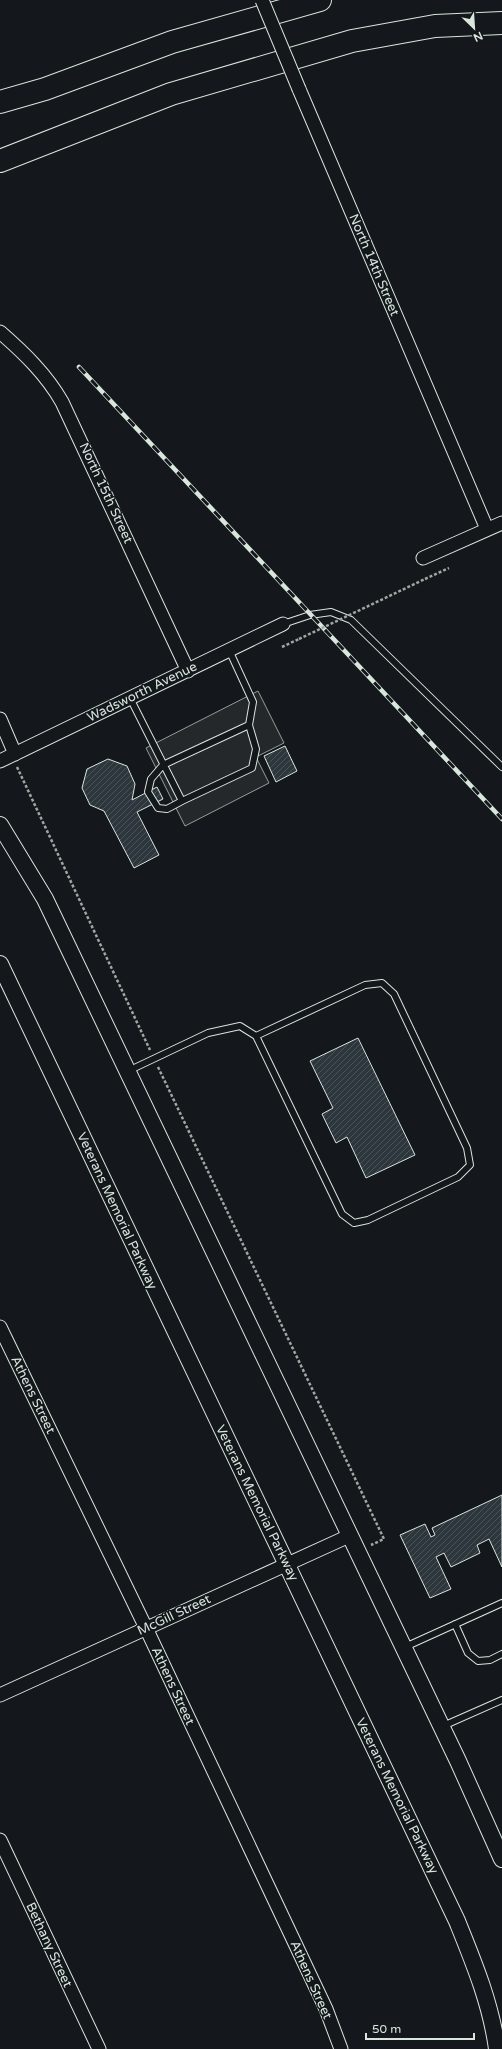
<svg xmlns="http://www.w3.org/2000/svg" width="502" height="2049" viewBox="0 0 502 2049" font-family="'Varela Round',sans-serif">
	<style>
		.parking { fill: #24282b; stroke: #939e99 }
		.building { fill: url(#building-hatch); stroke: #d8e6dc }
		.lines { fill: none; stroke-linecap: round; stroke-linejoin: round }
		.service-casing { stroke: #d8e6dc; stroke-width: 8 }
		.minor-casing { stroke: #d8e6dc; stroke-width: 15 }
		.tertiary-casing { stroke: #d8e6dc; stroke-width: 18 }
		.motorway-casing { stroke: #d8e6dc; stroke-width: 24 }
		.path { stroke: #9da8a2; stroke-width: 2.5; stroke-dasharray: 3 2; stroke-linecap: butt }
		.service { stroke: #14181c; stroke-width: 6 }
		.minor { stroke: #14181c; stroke-width: 13 }
		.tertiary { stroke: #14181c; stroke-width: 16 }
		.motorway { stroke: #14181c; stroke-width: 22 }
		.rail-casing { stroke: #d8e6dc; stroke-width: 4.5 }
		.rail { stroke: #14181c; stroke-width: 3; stroke-dasharray: 9; stroke-linecap: butt }
		.minor-bridge-casing { stroke: #d8e6dc; stroke-width: 15; stroke-linecap: butt }
		.path-bridge { stroke: #9da8a2; stroke-width: 2.5; stroke-dasharray: 3 2; stroke-linecap: butt }
		.minor-bridge { stroke: #14181c; stroke-width: 13 }
		.labels { text-anchor: middle; dominant-baseline: central; stroke-width: 3; stroke-linejoin: round; paint-order: stroke }
		.street-label { font-size: 13px; fill: #d8e6dc; stroke: #14181c }
	</style>
	<defs>
		<pattern id="building-hatch" width="6" height="6" patternUnits="userSpaceOnUse"><rect width="6" height="6" fill="#2c363c"/><path d="M-1 1l2-2M0 6l6-6M5 7l2-2" fill="none" stroke="#4a5358"/></pattern>
	</defs>
	<rect width="100%" height="100%" fill="#14181c"/>
	<path class="parking" d="M258 691 284 743 256 757 269 783 185 826 146 748Z"/>
	<path class="building" d="M285 746 297 771 276 782 264 756Z
		M108 759 127 766 135 784 132 800 157 787 163 799 137 812 159 855 134 868 104 811 90 805 82 788 87 769Z
		M358 1038 415 1155 366 1178 347 1137 336 1143 322 1114 333 1108 310 1061Z
		M502 1495V1567L489 1539 477 1545 480 1553 451 1567 444 1553 436 1557 451 1589 430 1598 400 1535 425 1524 431 1537 435 1535 432 1528Z"/>
	<g class="lines">
		<g class="service-casing">
			<path id="service" d="M283 624 310 615 331 612 351 620 502 767
				M130 698 182 801 252 768 256 749 249 725
				M182 801 167 809 158 808 148 792 151 779 163 765 249 725 253 702 229 650
				M128 1071 208 1033 240 1026 256 1036 342 1214 354 1223 368 1220 458 1177 470 1165 467 1148 394 994 382 983 365 985 256 1036
				M455 1624 468 1653 478 1661 490 1660 502 1654
				M405 1647 502 1603
				M443 1726 502 1700"/>
		</g>
		<g class="minor-casing">
			<path id="minor" d="M299 89 487 529
				M0 332C24 353 46 374 62 402L188 671
				M423 558 502 523
				M0 719 15 754
				M0 761 283 624
				M0 1327 146 1628 326 2009 341 2049
				M0 1695 349 1536
				M0 1840 99 2049"/>
		</g>
		<g class="tertiary-casing">
			<path id="tertiary" d="M0 825 45 899 458 1761 502 1859
				M0 964 457 1921C474 1963 491 2004 497 2049"/>
		</g>
		<g class="motorway-casing">
			<path id="motorway" d="M0 102 45 89 172 42 320 0
				M0 161 171 94 352 41 435 26 502 23"/>
		</g>
		<path class="path" d="M425 579 449 568
			M282 647 299 639
			M17 767 150 1050
			M158 1067 384 1539 371 1545"/>
		<use href="#service" class="service"/>
		<use href="#minor" class="minor"/>
		<use href="#tertiary" class="tertiary"/>
		<use href="#motorway" class="motorway"/>
		<g class="rail-casing">
			<path id="rail" d="M79 367 502 819"/>
		</g>
		<use href="#rail" class="rail"/>
		<g class="minor-bridge-casing">
			<path id="minor-bridge" d="M262 0 299 89"/>
		</g>
		<path class="path-bridge" d="M299 639 425 579"/>
		<use href="#minor-bridge" class="minor-bridge"/>
	</g>
	<g class="labels">
		<g class="street-label">
			<text transform="translate(374 265) rotate(67)">North 14th Street</text>
			<text transform="translate(106 493) rotate(65)">North 15th Street</text>
			<text transform="translate(142 692) rotate(-26)">Wadsworth Avenue</text>
			<text transform="translate(117 1211) rotate(65)">Veterans Memorial Parkway</text>
			<text transform="translate(33 1395) rotate(64)">Athens Street</text>
			<text transform="translate(257 1503) rotate(64)">Veterans Memorial Parkway</text>
			<text transform="translate(174 1615) rotate(-25)">McGill Street</text>
			<text transform="translate(173 1686) rotate(65)">Athens Street</text>
			<text transform="translate(397 1796) rotate(64)">Veterans Memorial Parkway</text>
			<text transform="translate(49 1945) rotate(65)">Bethany Street</text>
			<text transform="translate(311 1980) rotate(66)">Athens Street</text>
		</g>
	</g>
	<g transform="translate(474 28) rotate(155)" stroke="#14181c" stroke-width="3" paint-order="stroke">
	<path d="M0-3L7 15L0 10L-7 15Z" fill="#d8e6dc"/>
	<text y="-6" font-size="11" font-weight="bold" text-anchor="middle" fill="#d8e6dc">N</text>
	</g>
	<path d="M366 2033v6h108v-6" fill="none" stroke="#d8e6dc" stroke-width="2"/>
	<text x="372" y="2033" font-size="12" fill="#d8e6dc" stroke="#14181c" stroke-width="3" paint-order="stroke">50 m</text>
</svg>
